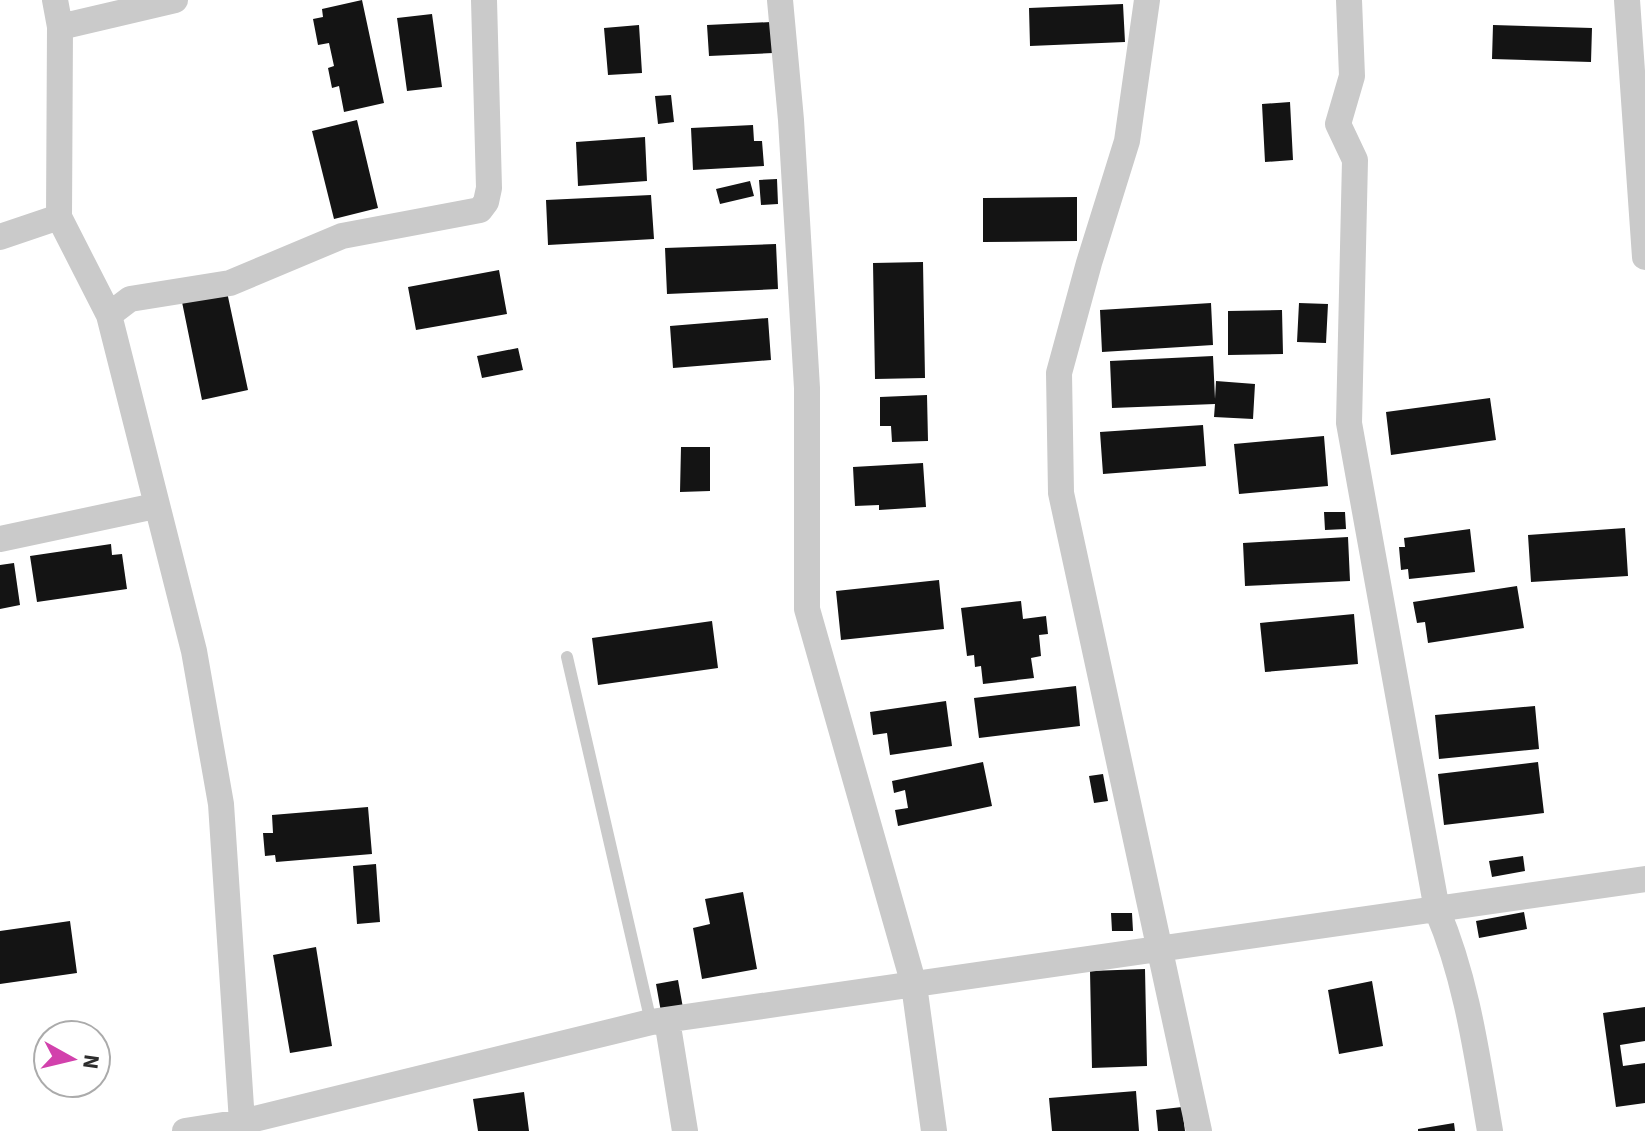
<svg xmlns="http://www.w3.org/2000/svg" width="1645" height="1131" viewBox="0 0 1645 1131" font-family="'Source Sans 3',sans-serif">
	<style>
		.building { fill: #141414 }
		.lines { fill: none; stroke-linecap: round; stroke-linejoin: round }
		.lane { stroke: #cacaca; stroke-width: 12 }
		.street { stroke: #cacaca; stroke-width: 26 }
	</style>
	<rect width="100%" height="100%" fill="#fff"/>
	<path class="building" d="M362 0 384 103 344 112 339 86 332 88 328 68 334 66 329 43 318 45 313 19 323 17 322 9Z
		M1123 4 1125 42 1030 46 1029 8Z
		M432 14 442 87 407 91 397 18Z
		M771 22 773 53 709 56 707 25Z
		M639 25 642 73 608 75 604 28Z
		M1493 25 1592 28 1591 62 1492 59Z
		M671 95 674 122 658 124 655 96Z
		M1290 102 1293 160 1265 162 1262 104Z
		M357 120 378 208 334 219 312 131Z
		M753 125 754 141H762L764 166 693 170 691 128Z
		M645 137 647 181 578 186 576 142Z
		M777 179 778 204 761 205 759 180Z
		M750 181 754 196 720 204 716 189Z
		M651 195 654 239 548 245 546 200Z
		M1077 197V241L983 242V198Z
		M776 244 778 289 667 294 665 248Z
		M923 262 925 378 875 379 873 263Z
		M499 270 507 314 416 330 408 287Z
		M227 292 248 390 202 400 182 302Z
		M1211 303 1213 345 1102 352 1100 310Z
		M1299 303 1328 304 1326 343 1297 342Z
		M1282 310 1283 354 1228 355V311Z
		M768 318 771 360 673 368 670 326Z
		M518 348 523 370 482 378 477 356Z
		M1213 356 1215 399 1216 381 1255 384 1253 419 1214 417 1215 404 1112 408 1110 361Z
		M927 395 928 441 892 442 891 426H880V397Z
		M1490 398 1496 440 1391 455 1386 412Z
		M1203 425 1206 466 1103 474 1100 432Z
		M1324 436 1328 486 1239 494 1234 444Z
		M681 447H710V491L680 492Z
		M923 463 926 507 879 510V505L855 506 853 467Z
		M1324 512H1345L1346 529 1325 530Z
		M1625 528 1628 576 1531 582 1528 535Z
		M1470 529 1475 572 1409 579 1408 569 1401 570 1399 547H1405L1404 538Z
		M1348 537 1350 581 1245 586 1243 543Z
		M111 544 112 555 122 554 127 589 37 602 30 556Z
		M14 563 20 605 0 609V565Z
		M939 580 944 629 841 640 836 591Z
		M1517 586 1524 628 1428 643 1425 622 1417 623 1413 602Z
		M1021 601 1023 619 1046 616 1048 634 1039 635 1041 656 1031 658 1034 678 983 684 981 666 975 667 974 655 967 656 961 608Z
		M1354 614 1358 664 1265 672 1260 623Z
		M712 621 718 668 598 685 592 638Z
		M1076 686 1080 726 979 738 974 698Z
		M946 701 952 746 890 755 887 733 873 735 870 712Z
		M1535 706 1539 749 1439 759 1435 715Z
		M983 762 992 806 898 826 895 810 908 808 905 790 894 793 892 781Z
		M1538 762 1544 813 1444 825 1438 774Z
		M1103 774 1108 801 1094 803 1089 776Z
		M368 807 372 854 276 862 275 855 265 856 263 833H273L272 815Z
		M1523 856 1525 871 1492 877 1489 861Z
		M376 864 380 922 357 924 353 866Z
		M743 892 757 969 702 979 693 928 710 924 705 899Z
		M1524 912 1527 929 1479 938 1476 921Z
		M1111 913H1132L1133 931H1112Z
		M70 921 77 973 0 984V931Z
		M316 947 332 1046 290 1053 273 955Z
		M1145 969 1147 1066 1092 1068 1090 971Z
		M678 980 683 1008 661 1012 656 984Z
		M1372 981 1383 1046 1339 1054 1328 990Z
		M1645 1007V1041L1620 1045 1623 1066 1645 1063V1103L1616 1107 1603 1013Z
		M1136 1091 1139 1131H1052L1049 1098Z
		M524 1092 529 1131H478L473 1099Z
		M1182 1107 1185 1131H1158L1156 1110Z
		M1454 1123 1455 1131H1418V1129Z"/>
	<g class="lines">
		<path class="lane" d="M567 657 651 1022"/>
		<path class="street" d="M55 0 60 27 59 217 109 315 194 651 221 804 242 1122
			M780 0 791 120 807 388V609L914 985 934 1131
			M1147 0 1127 141 1089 263 1059 373 1061 493 1199 1131
			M1349 0 1352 76 1338 124 1355 160 1349 423 1437 910C1467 980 1477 1056 1490 1131
			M1627 0 1645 257
			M60 27 175 0
			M0 237 59 217
			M109 315 130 299 230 283 342 236 480 210 486 202 489 188 484 0
			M0 539 155 506
			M667 1020 685 1131
			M185 1131 242 1122 651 1022 1645 879"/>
	</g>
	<g transform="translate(72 1059) rotate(98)"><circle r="38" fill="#ffffff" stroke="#ababab" stroke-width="2"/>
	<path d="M0-6L14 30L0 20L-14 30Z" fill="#d241ac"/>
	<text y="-12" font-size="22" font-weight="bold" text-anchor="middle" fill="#2d2d2d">N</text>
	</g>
</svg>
